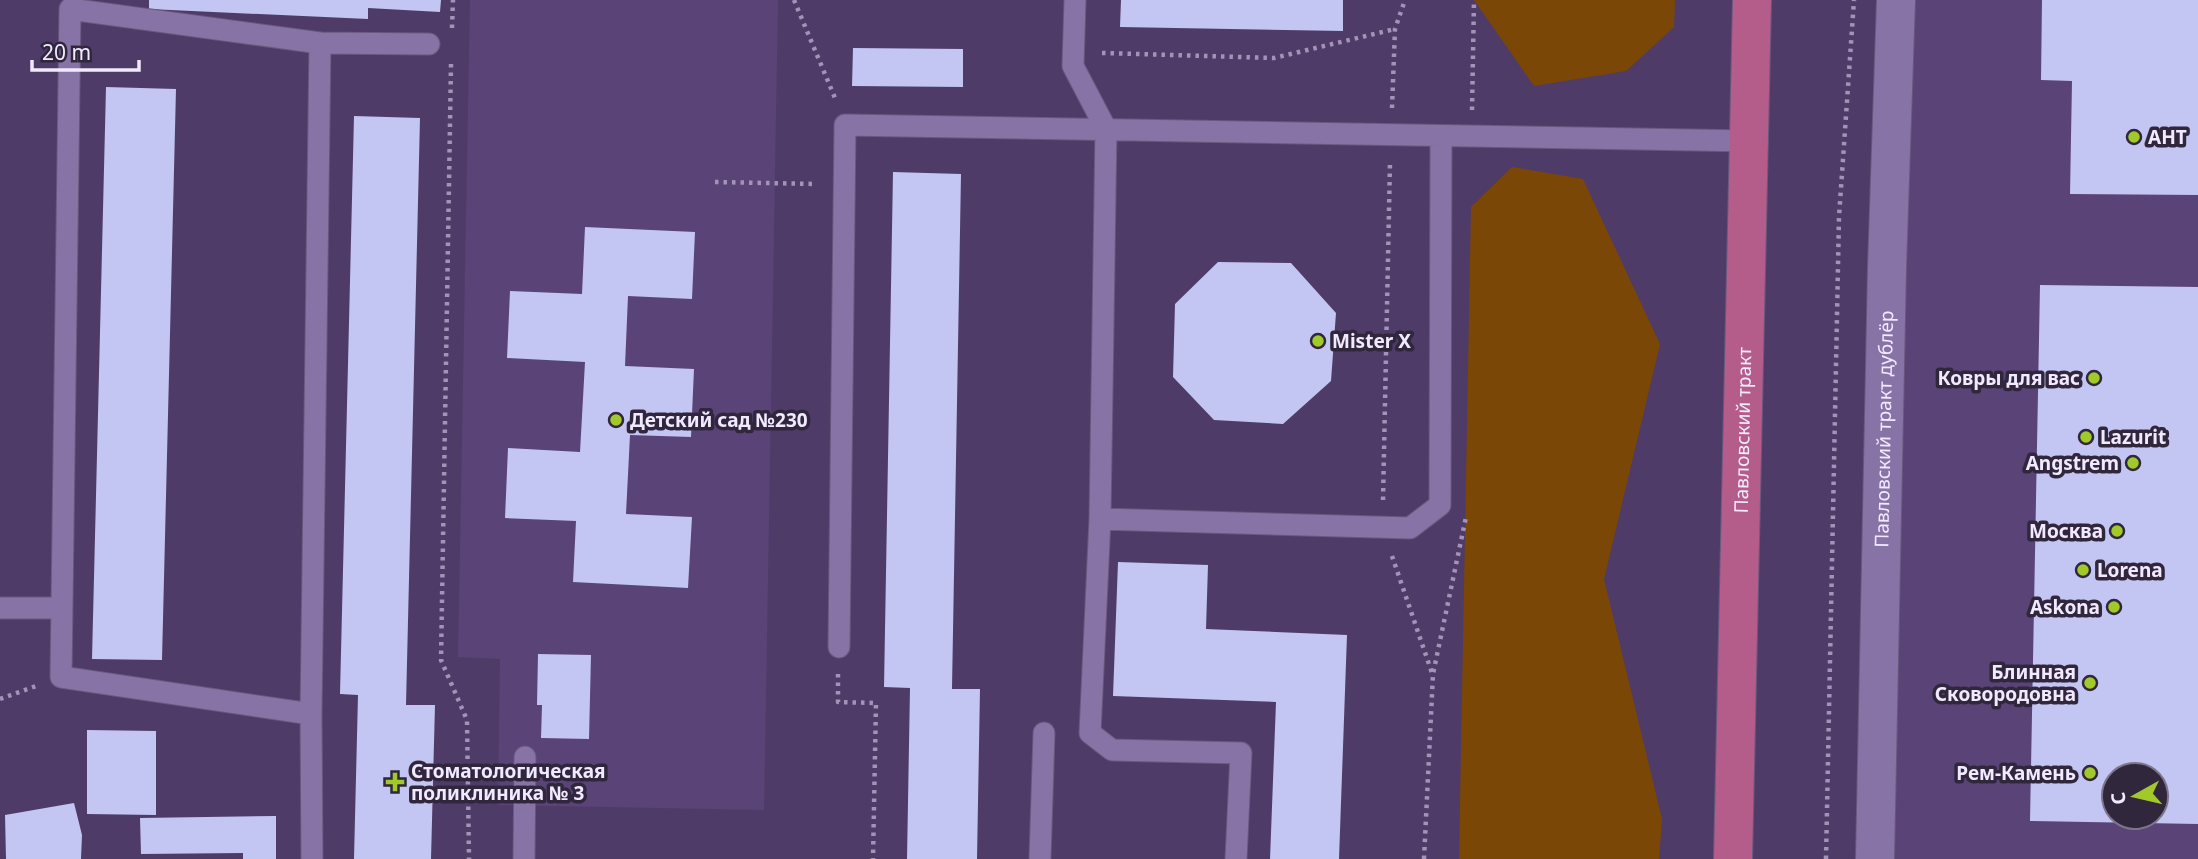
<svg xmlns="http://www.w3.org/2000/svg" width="2198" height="859" viewBox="0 0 2198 859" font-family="'Noto Sans',sans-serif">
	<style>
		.built { fill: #5a4377; fill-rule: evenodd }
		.green { fill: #7b4706 }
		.building { fill: #c3c5f2; fill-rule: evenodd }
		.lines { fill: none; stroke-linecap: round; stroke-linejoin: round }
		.lane-casing { stroke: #6a587e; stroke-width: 23 }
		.street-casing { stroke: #6a587e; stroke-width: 40 }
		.primary-casing { stroke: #6a587e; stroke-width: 40 }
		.path { stroke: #a294b6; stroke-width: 4.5; stroke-dasharray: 3.5 5; stroke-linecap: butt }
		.lane { stroke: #8873a6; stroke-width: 21 }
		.street { stroke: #8873a6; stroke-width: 38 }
		.primary { stroke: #b45c8a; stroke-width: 38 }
		.poi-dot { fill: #a1c929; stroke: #30273c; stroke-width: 2.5 }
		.labels { text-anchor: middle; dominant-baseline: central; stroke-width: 7; stroke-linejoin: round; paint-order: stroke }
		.poi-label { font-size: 19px; font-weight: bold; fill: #f1e9ff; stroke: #30273c; text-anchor: start }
		.street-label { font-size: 19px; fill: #f1e9ff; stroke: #30273c }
	</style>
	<rect width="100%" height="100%" fill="#4f3b68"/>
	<path class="built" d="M470 0H778L764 810 498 805 500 659 458 657Z
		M1903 0H2198V859H1881ZM2114 775H2156V817H2114Z"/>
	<path class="green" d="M1474 0H1675L1674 27 1626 71 1534 86Z
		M1512 167 1583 179 1660 344 1604 579 1662 819 1659 859H1459L1471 207Z"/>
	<path class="building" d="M149 0H441L440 12 368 8V19L149 9Z
		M1121 0H1343V31L1120 27Z
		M2042 0H2198V195L2070 194 2072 81 2041 80Z
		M853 48 963 49V87L852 86Z
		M106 87 176 89 162 660 92 659Z
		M354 116 420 118 406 705H435L431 859H354L358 695 340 694Z
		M893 172 961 174 952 689H980L977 859H907L910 688 884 687Z
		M585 227 695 232 692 299 628 296 625 366 694 369 691 437 630 435 626 514 692 517 688 588 573 582 576 521 505 518 508 448 580 452 585 362 507 358 510 291 582 294Z
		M1218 262 1291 263 1336 313 1331 381 1283 424 1214 420 1173 377 1175 304Z
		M2040 285 2198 287V824L2030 821ZM2114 775H2156V817H2114Z
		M1118 562 1208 565 1206 629 1347 635 1339 859H1270L1276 702 1113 696Z
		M538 654 591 655 589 739 541 738 542 705H537Z
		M87 730 156 731V815L87 814Z
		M74 803 82 835 81 859H6L5 815Z
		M276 816V859H243V853L141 854 140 818Z"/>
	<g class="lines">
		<g class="lane-casing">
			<path id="lane" d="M1075 0 1073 66 1106 129 1100 519
				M320 43 429 44
				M0 608H61
				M839 647 845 125 1749 141
				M311 714 61 677 70 9 320 43 311 714 312 859
				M524 859 525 757
				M1040 859 1044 733
				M1236 859 1241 753 1112 750 1090 733 1100 519 1410 528 1440 505 1441 137"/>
		</g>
		<g class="street-casing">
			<g id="street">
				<path id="s1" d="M1875 859 1887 268 1896 0"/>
			</g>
		</g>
		<g class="primary-casing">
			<g id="primary">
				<path id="s2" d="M1733 859 1752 0"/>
			</g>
		</g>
		<path class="path" d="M794 0 835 98
			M452 28 453 0
			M1102 53 1274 58 1395 29
			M451 64 441 660 467 720 469 859
			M1392 108 1395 29 1405 0
			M1472 110 1474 0
			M715 182 816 184
			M1383 500 1390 162
			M1392 556 1432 673
			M838 674V702L876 703 873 859
			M0 699 36 686
			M1424 859 1433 674 1466 517
			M1826 859 1839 217 1854 0"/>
		<use href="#lane" class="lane"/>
		<use href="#street" class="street"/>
		<use href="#primary" class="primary"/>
	</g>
	<g class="poi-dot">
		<circle cx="2134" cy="137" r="7"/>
		<circle cx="1318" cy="341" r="7"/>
		<circle cx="2094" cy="378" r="7"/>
		<circle cx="616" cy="420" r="7"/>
		<circle cx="2086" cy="437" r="7"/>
		<circle cx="2133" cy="463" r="7"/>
		<circle cx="2117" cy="531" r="7"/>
		<circle cx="2083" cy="570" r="7"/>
		<circle cx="2114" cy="607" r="7"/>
		<circle cx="2090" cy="683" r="7"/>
		<circle cx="2090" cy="773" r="7"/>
		<path d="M391.5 771.5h7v7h7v7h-7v7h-7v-7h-7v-7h7z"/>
	</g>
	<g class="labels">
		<g class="poi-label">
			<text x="2148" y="137">АНТ</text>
			<text x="1332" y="341">Mister X</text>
			<text x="2080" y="378" text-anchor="end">Ковры для вас</text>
			<text x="630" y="420">Детский сад №230</text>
			<text x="2100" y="437">Lazurit</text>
			<text x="2119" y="463" text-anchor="end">Angstrem</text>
			<text x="2103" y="531" text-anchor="end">Москва</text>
			<text x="2097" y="570">Lorena</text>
			<text x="2100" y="607" text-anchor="end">Askona</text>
			<text x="2076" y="672" text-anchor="end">Блинная<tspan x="2076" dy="22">Сковородовна</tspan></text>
			<text x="411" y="771">Стоматологическая<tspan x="411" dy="22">поликлиника № 3</tspan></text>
			<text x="2076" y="773" text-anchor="end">Рем-Камень</text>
		</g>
		<g class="street-label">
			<text stroke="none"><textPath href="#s1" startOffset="430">Павловский тракт дублёр</textPath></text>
			<text stroke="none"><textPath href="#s2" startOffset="429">Павловский тракт</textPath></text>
		</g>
	</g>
	<g transform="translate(2135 796) rotate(262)"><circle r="33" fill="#30273c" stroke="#7d758a" stroke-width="2"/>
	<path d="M0-5L12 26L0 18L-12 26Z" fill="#a1c929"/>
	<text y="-10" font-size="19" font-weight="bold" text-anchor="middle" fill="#f1e9ff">С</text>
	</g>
	<path d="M32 60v10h107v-10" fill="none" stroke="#f1e9ff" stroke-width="3.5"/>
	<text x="42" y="60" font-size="21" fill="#f1e9ff" stroke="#30273c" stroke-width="5" paint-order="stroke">20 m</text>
</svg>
